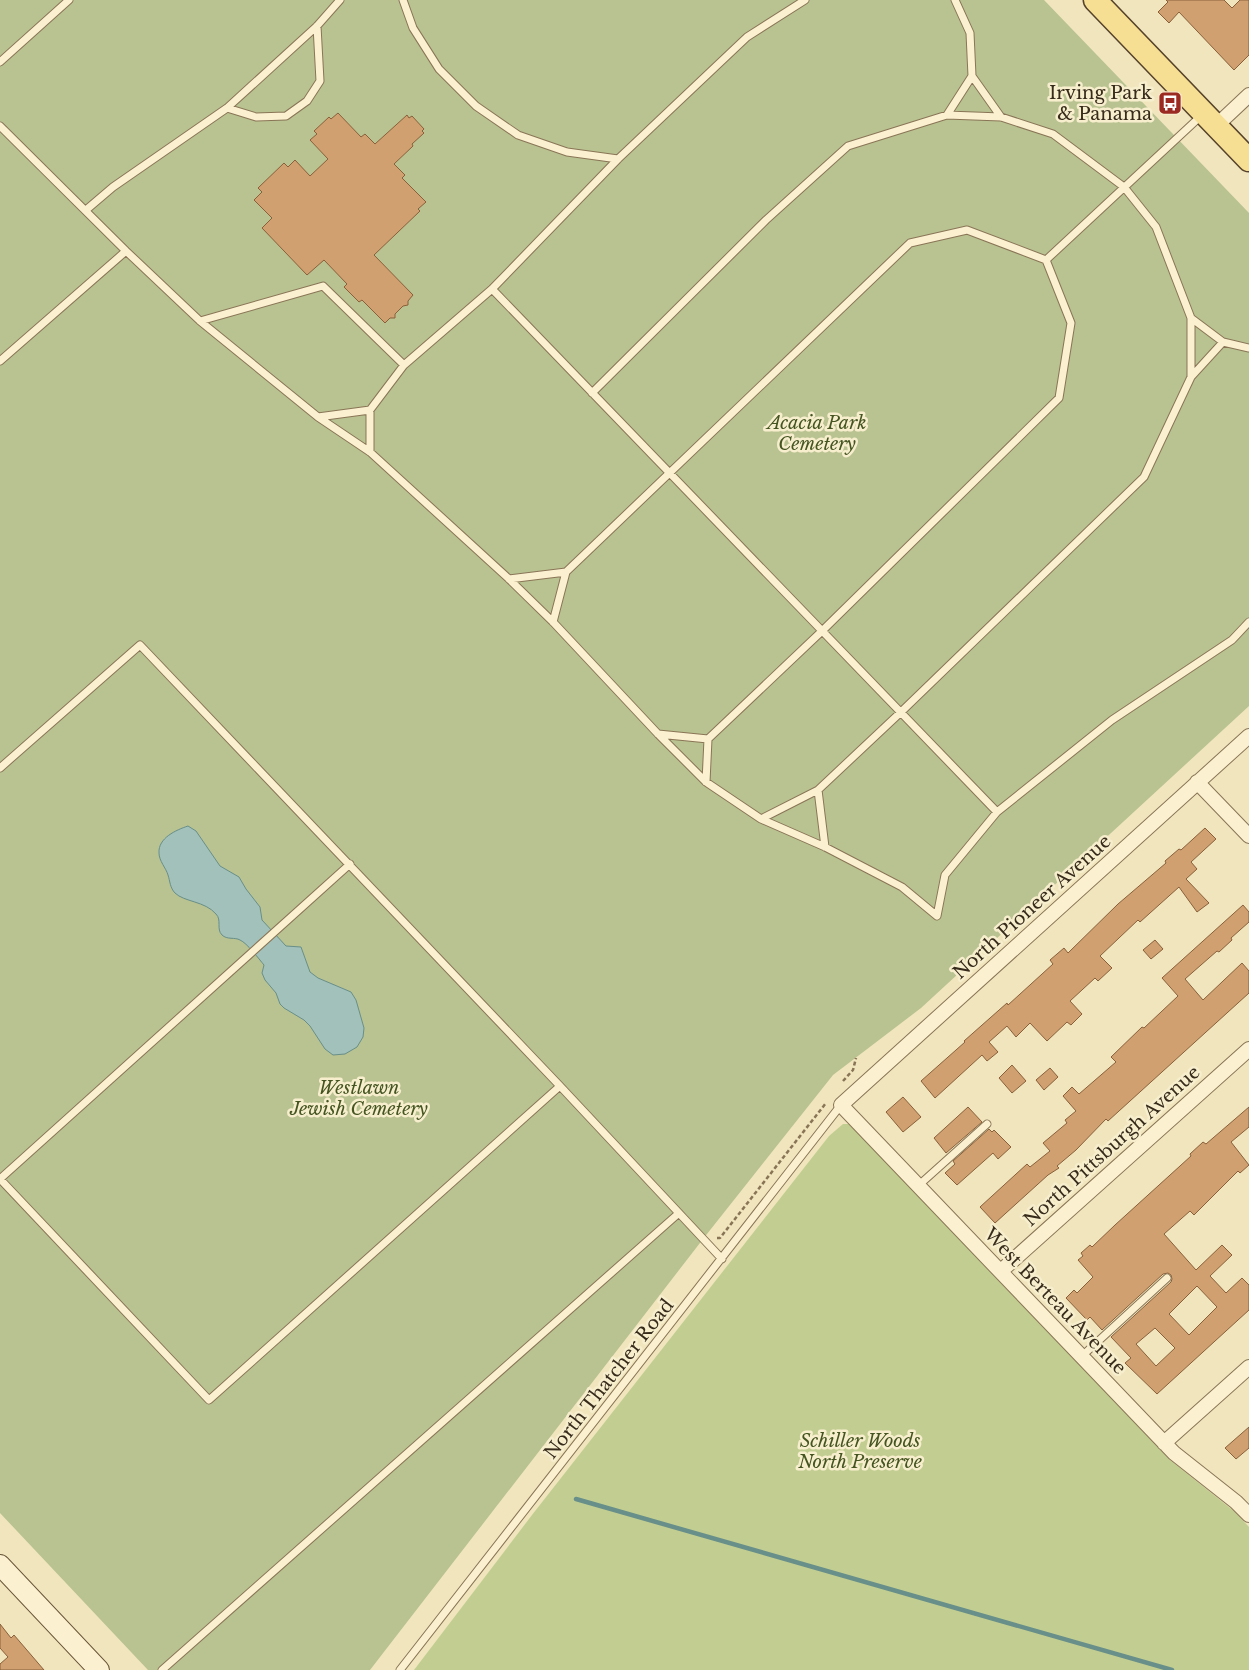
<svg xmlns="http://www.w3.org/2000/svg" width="1249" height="1670" viewBox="0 0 1249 1670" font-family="'Libre Baskerville',serif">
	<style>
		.green { fill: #c2ce91 }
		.cemetery { fill: #b9c291 }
		.water { fill: #a1c1ba; stroke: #688f89 }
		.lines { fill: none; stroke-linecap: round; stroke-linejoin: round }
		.stream { stroke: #688f89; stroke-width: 4.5 }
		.building { fill: #d0a071; stroke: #89603a; fill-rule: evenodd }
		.lane-casing { stroke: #897556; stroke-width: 9 }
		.street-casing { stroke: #897556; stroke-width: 16 }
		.secondary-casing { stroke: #6b5639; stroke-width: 22 }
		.primary-casing { stroke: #56422a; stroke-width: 25 }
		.path { stroke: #897556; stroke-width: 2.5; stroke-dasharray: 4 2.5; stroke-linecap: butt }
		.lane { stroke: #fbf1d1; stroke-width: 7 }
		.street { stroke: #fbf1d1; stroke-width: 14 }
		.secondary { stroke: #fbf1d1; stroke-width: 20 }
		.primary { stroke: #f6df92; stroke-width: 22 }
		.labels { text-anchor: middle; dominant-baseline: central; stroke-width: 5; stroke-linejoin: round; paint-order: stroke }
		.poi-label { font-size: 18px; fill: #372b1b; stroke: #f7eecd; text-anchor: end }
		.park-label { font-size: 18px; font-style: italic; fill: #445521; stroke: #f7eecd }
		.street-label { font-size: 18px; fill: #372b1b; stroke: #f7eecd }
	</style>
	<rect width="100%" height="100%" fill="#f0e5bd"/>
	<path class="green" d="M843 1124H849L1170 1460 1235 1512 1249 1527V1670H414L532 1515 829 1136Z"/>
	<path class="cemetery" d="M0 0H1044L1249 213V706L921 1008 833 1075 703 1239 370 1670H148L0 1513Z"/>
	<path class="water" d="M188 826 196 831 220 866 239 877 246 889 260 907 262 920 286 946 301 947 310 972 318 978 351 992 356 1000 364 1028 363 1037 357 1047 345 1054 333 1055 325 1049 310 1026 304 1020 284 1008 280 1004 276 993 265 980 262 973 264 965C259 959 247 943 240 940 235 937 227 940 222 935 216 929 222 920 216 914 205 901 184 902 175 893 170 888 170 881 168 875 166 868 159 861 159 853 158 838 176 830 188 826Z"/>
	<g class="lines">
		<path class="stream" d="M576 1499 1172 1670"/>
	</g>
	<path class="building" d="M1166 0H1224L1232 8 1240 0H1249V55L1234 70 1179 12 1169 23 1158 12 1168 2Z
		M338 113 361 137 365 134 375 144 407 115 409 118 412 116 424 129 422 131 424 133 412 144 413 146 394 164 405 175 402 178 426 202 418 209 420 211 374 255 413 295 408 301V305L403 306 395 314V318H390L385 323 362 300 359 302 344 287 347 284 324 260 307 275 262 228 272 218 254 200 262 192 258 188 284 163 288 167 295 160 310 176 328 159 310 140 317 134 314 131 329 117 331 119Z
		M1205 828 1216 839 1191 862 1197 869 1186 879 1209 903 1197 912 1179 887 1140 922 1138 920 1100 956 1112 968 1098 981 1095 978 1070 1001 1082 1014 1071 1025 1067 1022 1047 1041 1030 1023 1016 1037 1007 1026 989 1042 998 1052 987 1061 982 1055 935 1098 921 1081 965 1042 964 1041 1007 1003 1008 1005 1053 964 1050 960 1064 948 1068 953 1118 904 1166 863 1165 861 1179 849 1181 850Z
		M1243 905 1249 912V922L1231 938 1232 940 1219 952 1217 951 1185 979 1203 1000 1242 963 1249 971V993L1108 1121 1106 1119 1076 1150 1057 1166 1059 1168 1048 1175 995 1223 980 1207 1027 1164 1030 1167 1050 1151 1043 1143 1067 1123 1065 1120 1076 1111 1063 1096 1072 1087 1079 1094 1116 1062 1111 1057 1142 1027 1144 1028 1178 996 1162 978Z
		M1155 940 1163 949 1151 959 1143 950Z
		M1012 1065 1026 1081 1012 1093 999 1078Z
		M1050 1068 1058 1077 1044 1090 1036 1080Z
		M903 1097 921 1117 903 1132 886 1112Z
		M968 1107 982 1122 946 1153 934 1138Z
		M1249 1107V1127L1231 1142 1249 1165 1240 1173 1238 1171 1194 1215 1190 1211 1164 1234 1196 1270 1222 1245 1232 1255 1210 1276 1226 1293 1242 1278 1249 1285V1310L1157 1394 1125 1363 1131 1358 1111 1337 1171 1282 1172 1279 1171 1275 1168 1273 1163 1274 1102 1330 1090 1317 1087 1320 1066 1298 1074 1290 1077 1293 1093 1277 1078 1260 1083 1256 1081 1253 1090 1245 1092 1247 1115 1225 1191 1156 1190 1154 1203 1142 1206 1144ZM1197 1286 1217 1307 1189 1335 1169 1314ZM1155 1328 1175 1348 1156 1366 1136 1344Z
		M989 1129 992 1132 994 1130 1011 1147 998 1159 993 1153 957 1185 945 1173 955 1164 953 1161Z
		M1249 1427V1448L1236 1459 1225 1448Z
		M0 1624 11 1638 14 1635 44 1670H0V1664L8 1657 0 1648Z"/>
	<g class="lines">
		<g class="lane-casing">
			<path id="lane" d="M403 0 413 28 439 69 476 106 518 135 567 152 618 159
				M0 62 69 0
				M972 76 1001 117
				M227 108 256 117 286 116 307 101 320 81 317 26
				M947 115 972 76 970 33 955 0
				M0 126 126 251 200 321 318 417 370 452 509 579 553 622 658 734 706 782 761 819 825 847 902 887 937 916 945 875 997 812 1112 720 1232 640 1249 622
				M86 210 113 187 227 108 317 26 340 0
				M1046 260 1202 115
				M492 289 997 812
				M1191 318 1223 342 1249 348
				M200 321 323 286 404 365
				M0 361 126 251
				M1191 377 1223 342
				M592 393 766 220 848 146 947 115 1001 117 1053 134 1124 187 1156 227 1191 318V377L1144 477 901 712 818 790 825 847
				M370 410V452
				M318 417 370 410 404 365 492 289 618 159 747 37 805 0
				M509 579 566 572 910 243 967 230 1046 260 1071 323 1059 398 822 631 708 739 706 782
				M553 622 566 572
				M658 734 708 739
				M0 768 140 645 560 1086 722 1259
				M761 819 818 790
				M0 1179 209 1400 560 1086
				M0 1179 350 864
				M919 1185 987 1124
				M1082 1356 1167 1278
				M162 1670 679 1213
				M400 1670 841 1105"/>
		</g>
		<g class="street-casing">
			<path id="street" d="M1216 126 1249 95
				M1249 736 841 1105 1174 1453 1236 1502 1249 1515
				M1197 782 1249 836
				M1001 1271 1249 1049
				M1164 1443 1249 1367"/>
		</g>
		<g class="secondary-casing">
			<path id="secondary" d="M0 1565 99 1670"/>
		</g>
		<g class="primary-casing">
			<path id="primary" d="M1095 0 1249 160"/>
		</g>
		<path class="path" d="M843 1081 853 1070 856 1058
			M717 1238H720L826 1103"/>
		<use href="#lane" class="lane"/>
		<use href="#street" class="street"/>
		<use href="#secondary" class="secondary"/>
		<use href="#primary" class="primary"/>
	</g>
	<defs>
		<g id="bus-square" transform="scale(1.25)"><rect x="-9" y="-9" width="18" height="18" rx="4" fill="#9b2b22" stroke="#f7eecd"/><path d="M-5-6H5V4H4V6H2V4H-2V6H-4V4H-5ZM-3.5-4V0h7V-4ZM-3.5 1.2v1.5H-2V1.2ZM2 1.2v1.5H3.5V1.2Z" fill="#fff"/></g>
	</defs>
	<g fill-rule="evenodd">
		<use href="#bus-square" x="1170" y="103"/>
	</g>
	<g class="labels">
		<g class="poi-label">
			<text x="1152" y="93">Irving Park<tspan x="1152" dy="21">&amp; Panama</tspan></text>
		</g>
		<g class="park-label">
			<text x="817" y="423">Acacia Park<tspan x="817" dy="21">Cemetery</tspan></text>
			<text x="359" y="1088">Westlawn<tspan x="359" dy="21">Jewish Cemetery</tspan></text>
			<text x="860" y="1441">Schiller Woods<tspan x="860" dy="21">North Preserve</tspan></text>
		</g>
		<g class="street-label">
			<text transform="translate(1032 907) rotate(-42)">North Pioneer Avenue</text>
			<text transform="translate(1112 1146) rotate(-42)">North Pittsburgh Avenue</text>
			<text transform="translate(1055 1301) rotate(46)">West Berteau Avenue</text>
			<text transform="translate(609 1379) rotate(-52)">North Thatcher Road</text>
		</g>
	</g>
</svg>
